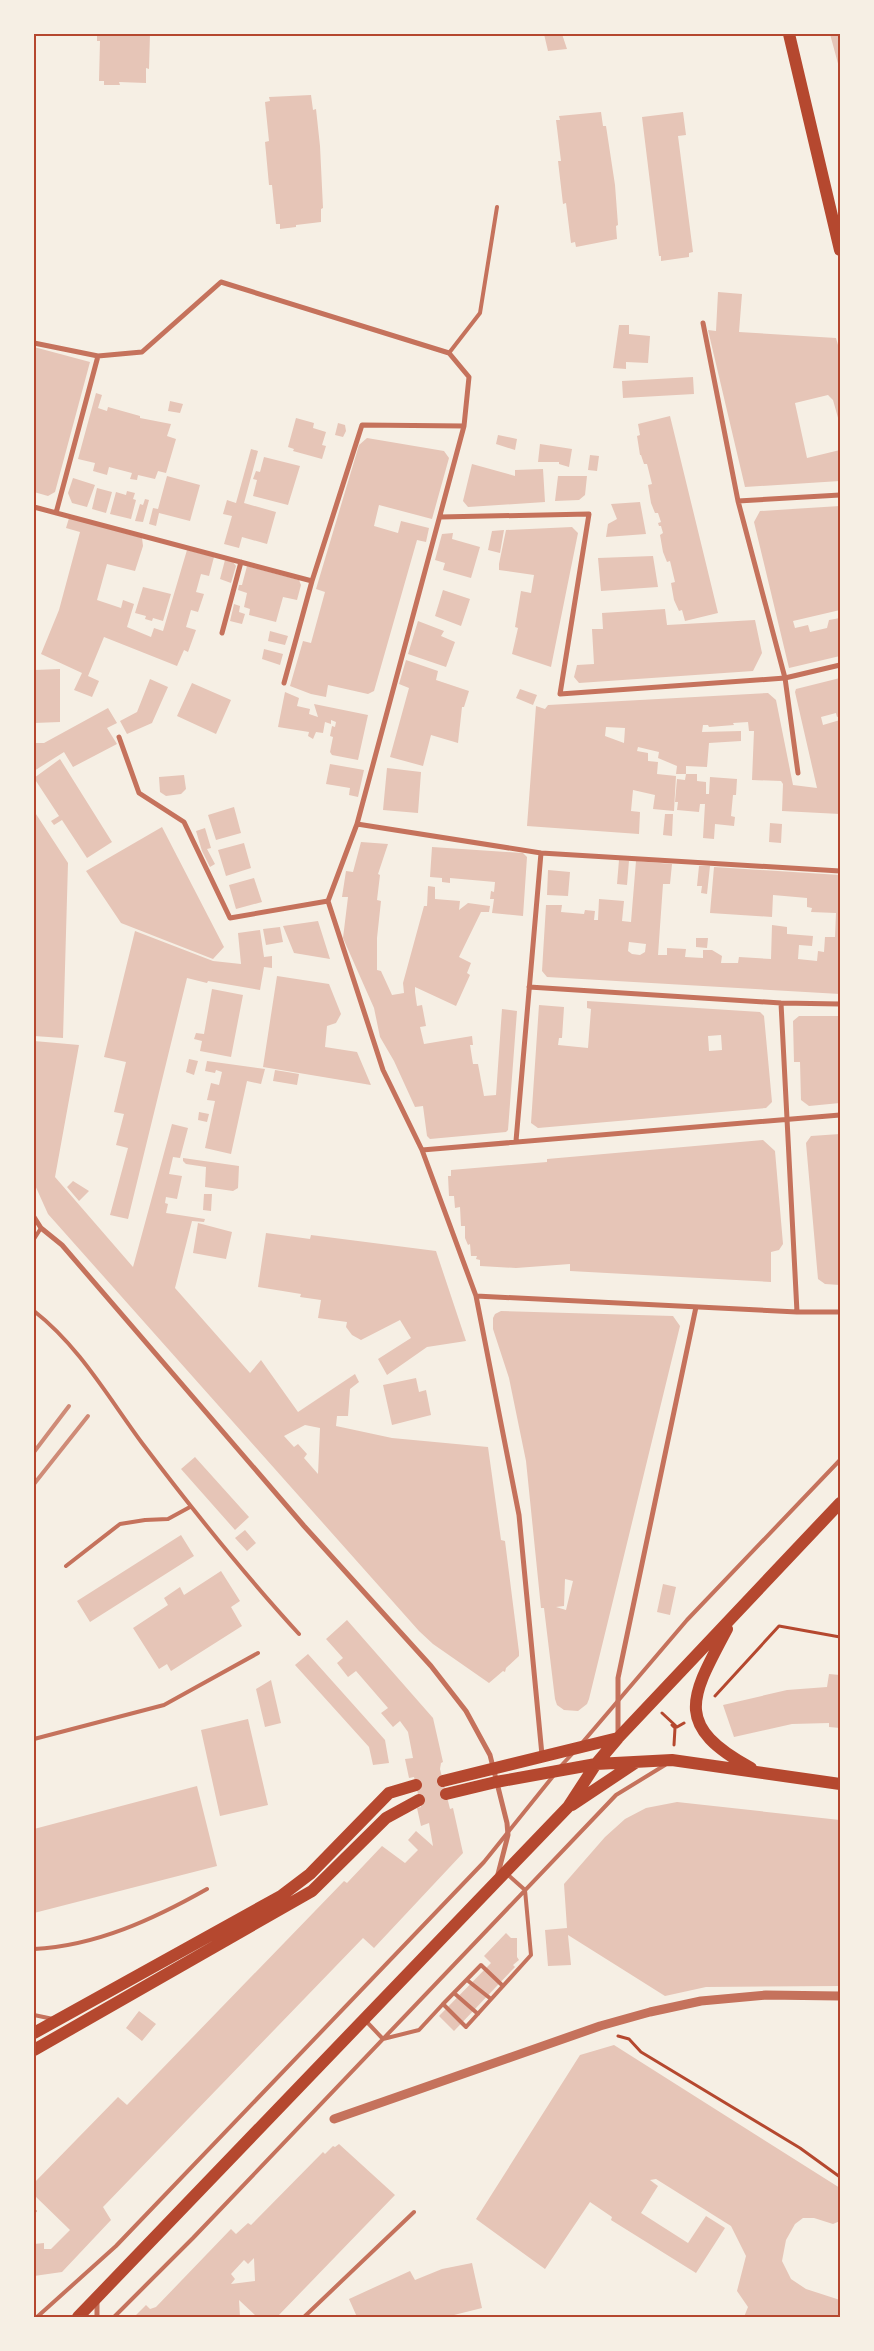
<svg xmlns="http://www.w3.org/2000/svg" width="874" height="2351" viewBox="0 0 874 2351" font-family="'IBM Plex Sans',sans-serif">
	<style>
		.building { fill: #e6c5b7; fill-rule: evenodd }
		.lines { fill: none; stroke-linecap: round; stroke-linejoin: round }
		.path { stroke: #b5482f; stroke-width: 3 }
		.service { stroke: #c5725c; stroke-width: 4 }
		.minor { stroke: #c5725c; stroke-width: 5 }
		.tertiary { stroke: #c5725c; stroke-width: 9 }
		.primary { stroke: #b5482f; stroke-width: 12 }
		.rail { stroke: #cf8b77; stroke-width: 4 }
		.neatline { fill: none; stroke: #b5482f; stroke-width: 2 }
	</style>
	<rect width="100%" height="100%" fill="#f6efe4"/>
	<path class="building" d="M97 34H150L149 69 146 68V83L119 82 120 85H104V81H99L100 41H97Z
		M544 34H562L567 49 548 51Z
		M830 34H840V71Z
		M311 95 313 110 316 109 320 146 323 208 321 209V222L296 225V227L280 229V224H276L272 185H269L265 142 269 141 265 102 270 101 269 97Z
		M601 112 603 126H606L615 185 618 225 616 226 617 239 576 247 575 242 571 243 566 203 563 204 558 161H561L556 120H560L559 116Z
		M683 112 686 135 678 136 693 252 689 253V257L661 261V256H659L642 117Z
		M718 292 742 294 739 332 836 338 840 352V425L833 400 828 395 795 403 807 458 840 450V481L745 487 708 330 716 331Z
		M619 325H629V334L650 336 648 363 626 362V369L613 368Z
		M34 347 90 362 55 492 48 496 34 492Z
		M693 377 694 394 623 398 622 381Z
		M96 393 102 395 98 408 107 411 108 407 140 416V418L171 424 167 436 176 439 166 473 158 471 155 479 138 475 137 480 130 479 132 473 109 467 107 475 93 471 95 463 78 459Z
		M170 401 183 404 180 413 168 411Z
		M670 416 718 613 685 621 682 610 679 611 674 600 671 583 675 582 670 561 667 562 663 552 660 535 663 533 661 526H659L658 523 661 522 658 513H655L651 503 648 485 652 484 647 464H644L641 455H640L637 436 640 435 638 424Z
		M296 418 314 423 313 428 326 432 322 445 326 446 322 459 293 451 294 449 288 447Z
		M338 423 345 425 346 431 343 437 335 435Z
		M498 435 517 439 515 450 496 444Z
		M367 438 444 451 449 458 432 519 379 505 374 526 398 533 401 521 429 528 426 542 417 540 374 691 368 694 328 685 326 697 311 694 290 686 303 641 311 643 325 592 316 589 359 445Z
		M540 444 572 449 569 467 559 464V462H538Z
		M251 449 258 451 244 503 276 512 267 544 242 537 239 548 224 544 232 516 223 514 227 500 236 503Z
		M590 455 599 456 597 471 588 470Z
		M264 457 300 466 288 505 253 496 257 480 253 479 256 471 260 472Z
		M472 464 515 476V470L543 469 545 502 468 507 463 501Z
		M167 476 200 485 190 521 159 513 156 526 149 524 153 508 158 509Z
		M558 476H587L585 495 579 500 555 501Z
		M73 478 95 485 87 507 72 503 68 493Z
		M97 488 112 492 106 513 92 509Z
		M127 491 135 493 133 499 136 500 131 519 110 514 116 492 126 495Z
		M145 499 149 500 143 522 135 521 140 504 143 505Z
		M640 502 646 534 606 537 608 524 617 519 611 504Z
		M840 506V610L793 621 795 628 808 625 810 632 827 628 829 620 840 618V656L789 668 754 522 760 511Z
		M69 518 142 538 143 546 135 571 107 564 97 600 121 608 123 600 134 604 127 627 151 637 154 628 163 631 187 550 214 557 209 576 201 574 196 592 204 594 198 612 191 610 186 627 196 630 188 652 184 650 177 666 104 637 88 676 99 681 92 697 74 690 82 673 41 654 59 610 80 532 66 528Z
		M572 527 578 533 551 667 512 654 518 628 515 627 521 591 531 593 534 575 499 570V564L506 530Z
		M504 530 500 553 488 550 492 531Z
		M453 533 452 539 480 547 471 578 443 570 445 563 435 560 442 534Z
		M653 556 658 587 601 591 598 558Z
		M225 560 233 562 236 566 231 583 220 579Z
		M247 566 299 580 301 585 297 600 283 597 276 622 249 615 250 609 244 607 247 593 238 590 239 585H242Z
		M143 587 171 594 163 621 153 618 152 621 145 619 146 616 135 613Z
		M443 590 470 599 461 626 435 616Z
		M234 604 240 606 239 612 245 614 242 624 230 621Z
		M665 609 667 625 755 620 762 653 753 671 579 683 574 677 577 665 594 664 592 629H603L602 613Z
		M418 621 444 631 441 636 455 642 446 667 408 654Z
		M270 631 288 636 285 645 268 641Z
		M264 649 283 654 280 665 262 659Z
		M406 660 438 671 436 680 469 691 464 707H462L458 743 431 735 423 766 390 757 409 688 399 684Z
		M60 669V722L34 723V670Z
		M840 678V716L837 717 836 713 821 717 823 725 840 720V814L782 811 783 784 781 781 752 780 754 731H749L748 722 733 723 734 725 709 727 708 725H703L702 732 741 731V741L709 743 707 767 686 766V774H697V781L706 782V794H709L710 777 737 779 736 795H733L731 816 735 817 734 826 715 824 714 839 703 838 705 804H700L699 812 677 810 678 802H675L677 779 685 780 686 774H676L677 766 658 758 659 752 638 747 637 751 648 753V761L658 762 657 774 676 776 674 811 653 809 655 795 633 790 631 811 640 812 639 834 527 826 536 706 545 709 548 705 768 693 776 700 793 785 817 788 795 692 796 689ZM606 727 625 728 624 743 605 736Z
		M150 679 168 687 152 723 127 734 120 721 137 712Z
		M192 683 231 700 216 734 177 716Z
		M520 689 537 695 533 705 516 698Z
		M285 692 299 698 297 706 310 709 309 714 318 717 314 704 368 715 358 760 332 755 330 752 333 737 330 736 332 726 335 727 336 722 331 720V724L325 722 323 733 316 732 313 739 308 736 309 732 278 727Z
		M108 708 117 723 107 728 117 744 73 767 64 752 34 771V743H44Z
		M60 759 112 842 87 858 62 820 54 825 51 821 59 816 34 778Z
		M330 764 364 770 358 797 349 795 350 788 326 784Z
		M387 768 421 772 418 813 383 810Z
		M184 775 186 789 181 794 166 796 160 792 159 777Z
		M234 807 241 833 216 840 208 815Z
		M34 811 68 863 63 1038 34 1036Z
		M665 814H673L672 836 663 835Z
		M770 823 782 824 781 843 769 842Z
		M162 827 224 947 213 959 121 923 86 871Z
		M205 828 211 848 207 849 215 864 210 867 202 851 196 831Z
		M361 842 388 844 378 874 380 875 377 900 381 901 377 938V970L381 971 392 995 404 993 403 983 424 906H427L428 886 435 887V899L460 901 459 910 468 903 490 906 489 912H481L459 957 471 963 467 973 470 975 456 1006 415 987V992L417 1006 422 1005 426 1026 420 1027 424 1044 472 1036 473 1045H470L473 1064H478L484 1096 496 1095 502 1009 517 1011 508 1130 506 1132 430 1139 427 1136 423 1106 415 1107 394 1061 380 1037 374 1008 343 938 348 897H342L346 871 353 872Z
		M244 843 251 868 226 876 218 850Z
		M432 847 523 853 527 857 523 916 492 913 494 899H490L491 891 494 892 495 882 450 878V883L442 882V878L430 877Z
		M619 860 629 861 627 885 617 884Z
		M636 861 672 864 670 884H663L658 955H667V948L686 949 685 957 703 958V950H712L722 956 721 963H738L739 957 771 959 772 925 787 927V934L813 936 812 946 799 945 798 959 817 961 818 951 824 952 825 937H835L836 913 811 912 812 908 807 907V898L773 895 772 917 710 913 714 867 840 875V994L547 977 542 971 546 905H562L561 912 584 914 585 910 595 911 594 920H598L599 899 624 901 622 921 631 922ZM629 942 646 944 645 952 640 955 632 954 628 951Z
		M699 866H710L707 894 701 893 702 886H697Z
		M548 870 570 872 568 896 547 895Z
		M254 878 262 902 236 909 229 885Z
		M318 921 330 959 294 953 283 926Z
		M280 927 283 942 266 945 263 929Z
		M260 930 264 957 272 956V968L264 967 260 990 208 981 207 983 187 978 128 1219 110 1215 128 1148 116 1145 124 1114 114 1112 126 1062 104 1057 135 931 213 961 241 964 238 933Z
		M696 938H708L707 948 696 947Z
		M277 976 329 984 341 1014 336 1023 327 1026 325 1047 357 1052 371 1085 263 1067Z
		M212 989 243 995 231 1057 200 1051 202 1041 194 1039 196 1033 204 1034Z
		M587 1001 760 1012 764 1016 772 1102 766 1108 538 1128 531 1123 539 1005 564 1007 562 1038H559L558 1045 588 1048 591 1009 587 1008ZM721 1035 722 1050 709 1051 708 1036Z
		M799 1016H840V1103L809 1106 801 1100 800 1062H794L793 1021Z
		M34 1041 79 1045 55 1177 133 1267 172 1124 188 1128 180 1158 173 1157 169 1174 182 1176 177 1199 166 1197 165 1203 168 1204 166 1213 205 1219 204 1222 192 1221 175 1288 250 1373 261 1360 298 1412 355 1374 359 1382 350 1389 348 1416H337L336 1426 392 1438 488 1447 501 1540 505 1541 519 1652V1656L506 1668 505 1672 503 1671 489 1683 433 1644 419 1631 48 1214 34 1183ZM305 1425 320 1428 318 1474 304 1458 307 1454 298 1444 294 1447 284 1436Z
		M189 1059 198 1061 194 1075 186 1072Z
		M207 1061 265 1069 261 1084 247 1081 231 1154 205 1148 215 1101 207 1100 211 1083 219 1085 222 1072 216 1070 215 1073 205 1071Z
		M275 1070 299 1074 297 1085 273 1081Z
		M199 1112 209 1114 207 1122 198 1120Z
		M840 1134V1285L825 1284 818 1279 806 1143 811 1136Z
		M763 1140 775 1151 783 1244 779 1250 771 1252V1282L570 1271V1264L516 1268 480 1266V1260L476 1259 477 1256H471L470 1244 468 1245 465 1238V1226H461L460 1207 455 1208 454 1196H449L448 1176H451V1170L547 1162V1159Z
		M183 1158 239 1166 238 1188 233 1191 205 1187 206 1167 186 1164 183 1161Z
		M73 1181 89 1191 79 1201 67 1187Z
		M204 1194H212L211 1211 203 1210Z
		M198 1223 232 1232 226 1259 193 1253Z
		M266 1233 310 1239 311 1235 436 1251 466 1341 427 1347 387 1375 378 1359 411 1338 400 1320 361 1340 352 1335 346 1327 347 1322 318 1318 321 1300 300 1297 301 1294 258 1287Z
		M501 1311 673 1316 680 1326 589 1699 587 1704 578 1711 564 1710 557 1705 555 1699 544 1608H541L526 1461 509 1378 493 1329V1318L495 1314ZM565 1579 573 1581 566 1610 556 1607 564 1606Z
		M416 1378 419 1392 426 1390 431 1415 392 1425 383 1385Z
		M195 1457 249 1517 235 1530 181 1469Z
		M245 1530 256 1543 247 1551 235 1538Z
		M181 1535 194 1556 90 1622 77 1601Z
		M221 1571 240 1601 231 1607 242 1626 171 1671 167 1664 159 1669 133 1628 168 1605 164 1598 180 1587 184 1595Z
		M663 1584 676 1587 670 1615 657 1612Z
		M347 1620 433 1718 443 1762 441 1763 440 1769 450 1809 453 1808 463 1853 374 1948 363 1938 103 2207 111 2220 62 2272 34 2276V2244L44 2243V2249H51L70 2230 34 2195V2183L118 2097 127 2105 344 1881 347 1883 382 1846 405 1863 418 1850 408 1840 416 1831 433 1846 429 1823 421 1826 417 1808 421 1807 414 1777 409 1778 405 1759 413 1758 408 1732 400 1721 393 1727 381 1713 388 1708 356 1671 348 1677 337 1663 343 1658 326 1639Z
		M308 1654 385 1740 389 1763 373 1765 369 1747 295 1665Z
		M829 1674 840 1675V1728L829 1727V1723L792 1724 734 1737 723 1705 787 1690 827 1687Z
		M271 1680 281 1723 265 1727 256 1689Z
		M248 1719 268 1805 220 1816 201 1730Z
		M197 1786 217 1866 34 1913V1829Z
		M677 1802 840 1820V1986L706 1987 665 1996 568 1935 571 1965 548 1966 545 1930 567 1928 564 1884 605 1837 625 1819 646 1808Z
		M506 1933 511 1938H517V1957L519 1960 513 1965 515 1967 454 2031 439 2016 491 1963 484 1956Z
		M139 2011 156 2024 142 2041 126 2028Z
		M614 2045 840 2188V2221L833 2224 814 2218H803L795 2224 786 2240 782 2261 791 2279 806 2289 840 2300V2317H744L748 2307 737 2291 746 2256 731 2226 656 2179 650 2180 658 2186 641 2213 688 2243 706 2216 725 2228 696 2273 611 2220 612 2217 590 2202 545 2269 476 2219 580 2055Z
		M339 2144 395 2195 277 2317H257L239 2300 240 2317H134L146 2305 150 2309 156 2307 231 2229 236 2234 248 2223 251 2225 323 2152 325 2154 333 2146 335 2147ZM254 2258 255 2281 231 2284 235 2279 231 2274 244 2260 248 2264Z
		M472 2263 482 2308 446 2317H357L349 2299 410 2271 415 2280 442 2269Z"/>
	<g class="lines">
		<path class="path" d="M715 1696 779 1626 840 1637
			M662 1713 677 1727 684 1723
			M672 1725 675 1728 674 1745
			M618 2036 629 2039 641 2052 800 2148 840 2177
			M34 2211H35"/>
		<path class="service" d="M449 353 480 313 497 207
			M34 1239 41 1228
			M34 1311C79 1346 108 1397 142 1443 192 1509 243 1573 299 1634
			M66 1566 120 1524 145 1520 168 1519 190 1507
			M34 1739 164 1705 258 1653
			M582 1743 687 1620 840 1460
			M560 1767 572 1754
			M34 1949C96 1946 154 1919 207 1889
			M467 1980 491 1999
			M454 1993 478 2014
			M443 2004 481 1965 503 1986
			M34 2015 53 2019
			M365 2020 383 2039 419 2030 443 2004 466 2027 531 1955 525 1890 507 1874
			M37 2317 116 2246 484 1862 554 1775
			M114 2317 193 2238 616 1795 665 1765
			M304 2317 414 2212"/>
		<path class="minor" d="M703 323 738 501 785 678 798 773
			M34 343 98 356 142 352 221 282 449 353 469 377 464 426 357 824 328 901 383 1070 422 1150 476 1296 519 1515 542 1755
			M738 501 840 495
			M34 507 312 581
			M56 513 98 356
			M440 517 589 514 560 694 785 678 840 665
			M222 633 241 562
			M284 683 312 581 362 425 464 426
			M119 737 139 793 184 822 230 918 328 901
			M357 824 541 853 840 871
			M529 987 781 1003 840 1004
			M781 1003 797 1312
			M516 1141 541 853
			M422 1150 840 1115
			M34 1217 41 1228 62 1245 304 1526 431 1666 466 1711 490 1755 507 1823 508 1835 498 1874
			M476 1296 797 1312H840
			M618 1736V1678L696 1307
			M97 2300V2317"/>
		<path class="tertiary" d="M334 2119 600 2026 650 2012 701 2001 766 1995 840 1996"/>
		<path class="primary" d="M789 34 840 250
			M727 1629C691 1697 672 1725 751 1768
			M443 1781 618 1738
			M446 1794 496 1782 596 1764 672 1760 840 1784
			M572 1805 635 1763
			M34 2033 281 1896 310 1874 389 1793 416 1785
			M34 2050 312 1891 386 1818 419 1800
			M78 2317 568 1807 596 1764 618 1738 840 1503"/>
		<path class="rail" d="M34 1452 69 1406
			M34 1484 88 1416"/>
	</g>
	<rect width="874" height="2351" fill="none" stroke="#f6efe4" stroke-width="70"/>
	<rect x="35" y="35" width="804" height="2281" class="neatline"/>
</svg>
